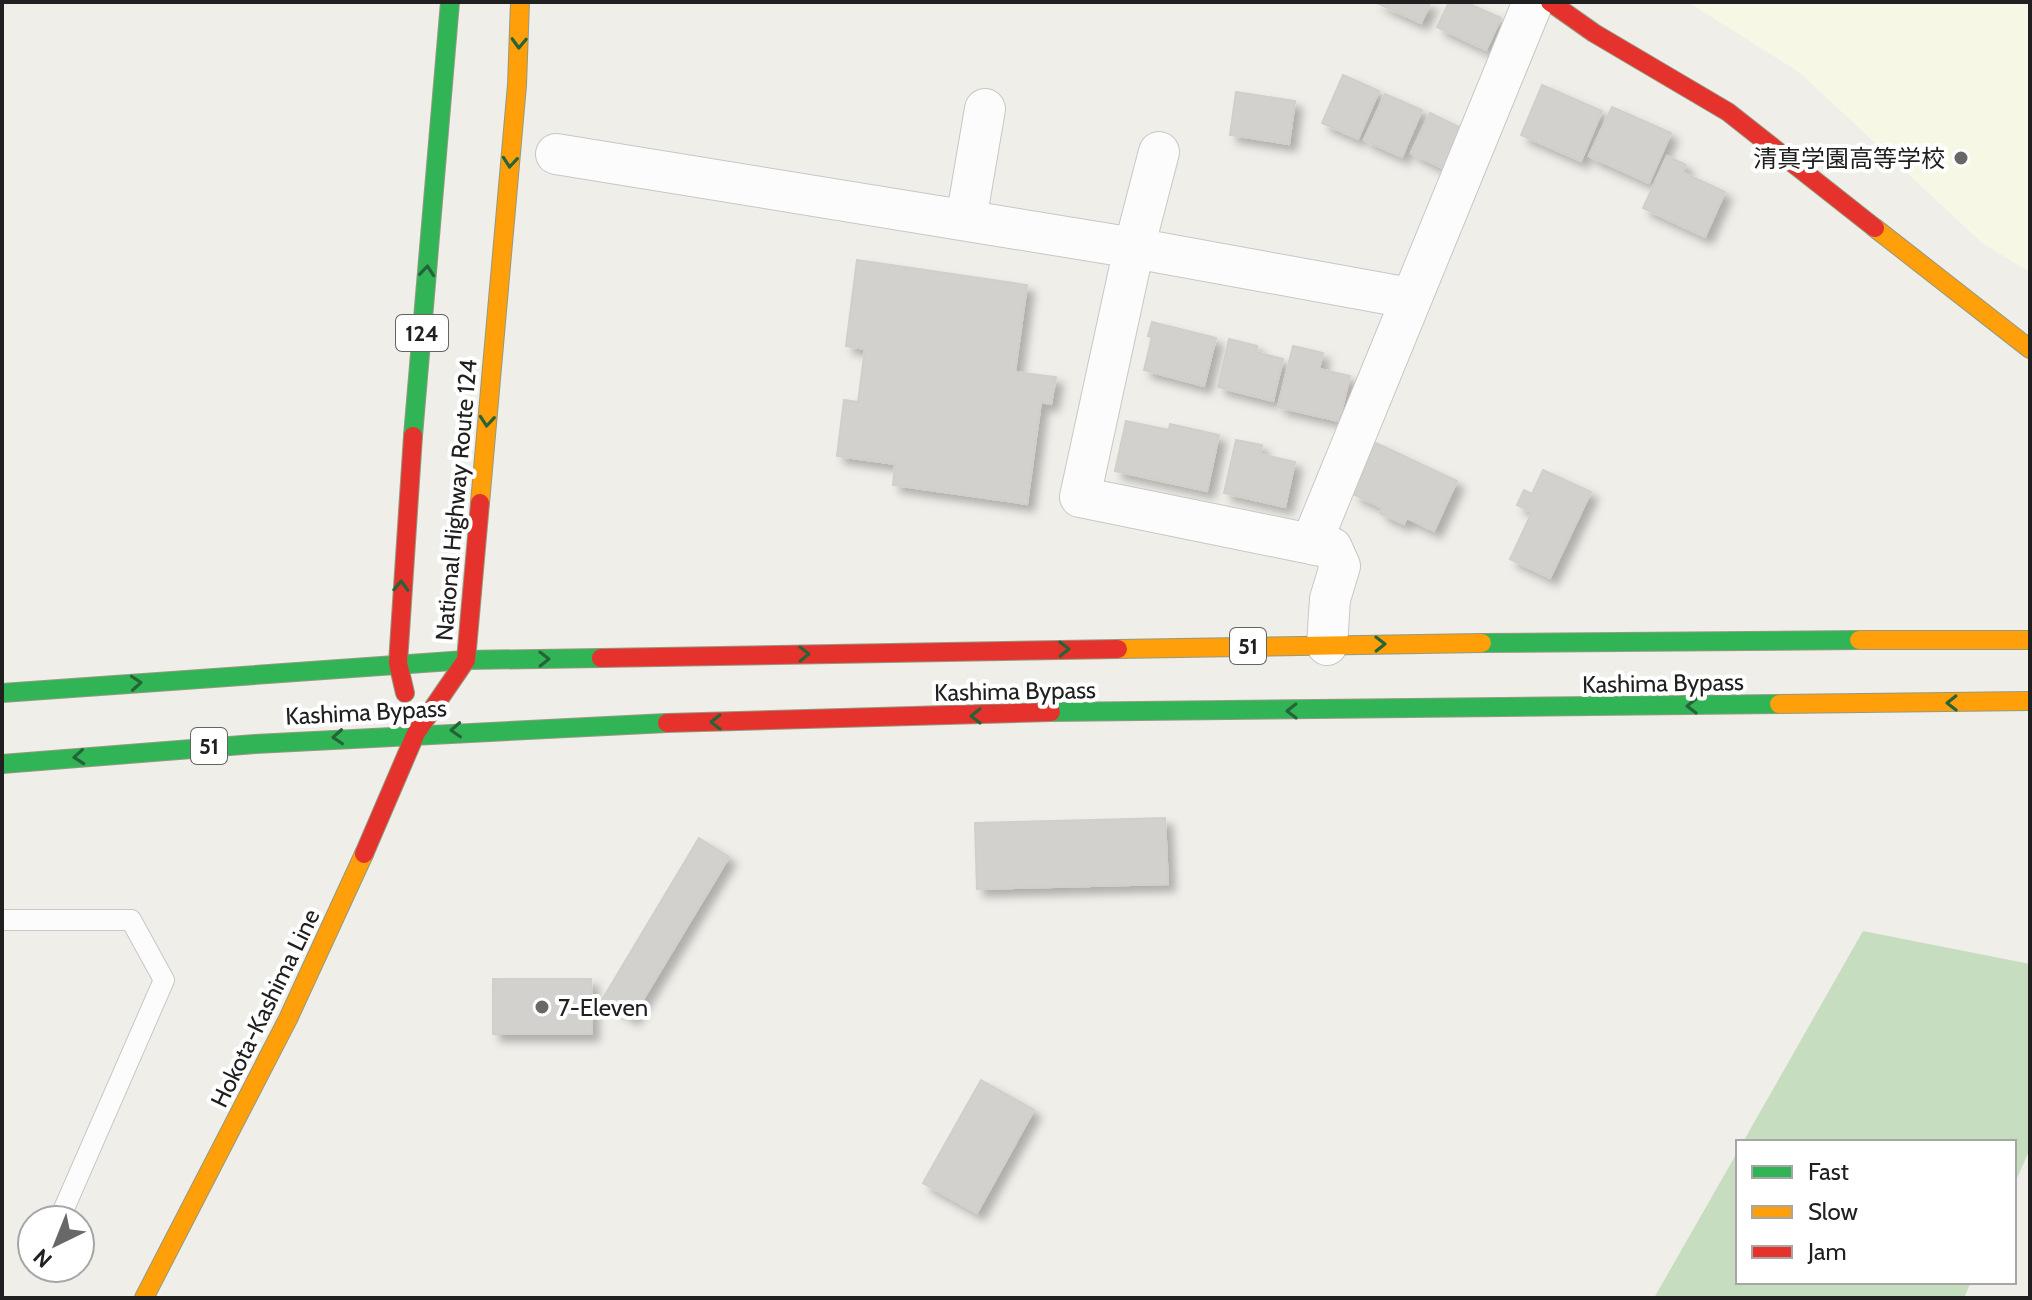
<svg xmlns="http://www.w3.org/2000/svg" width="2032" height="1300" viewBox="0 0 2032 1300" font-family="Cabin,'Noto Sans JP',sans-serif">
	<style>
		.education { fill: #f6f7e5 }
		.forest { fill: #c6ddbf }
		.building { fill: #d3d1ce; stroke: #d2cfca; stroke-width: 2; filter: url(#shadow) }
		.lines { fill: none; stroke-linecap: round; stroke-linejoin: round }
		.lane-casing { stroke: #c7c7c5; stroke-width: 22 }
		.street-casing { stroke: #c7c7c5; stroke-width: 42 }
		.fast-casing { stroke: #949981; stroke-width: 20 }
		.slow-casing { stroke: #949981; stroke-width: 20 }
		.jam-casing { stroke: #949981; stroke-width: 20 }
		.lane { stroke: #fdfcfc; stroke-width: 20 }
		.street { stroke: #fdfcfc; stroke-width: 40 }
		.fast { stroke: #30b455; stroke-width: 18 }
		.slow { stroke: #ff9f0a; stroke-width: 18 }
		.jam { stroke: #e5322d; stroke-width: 18 }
		.oneway { stroke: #276338 }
		.poi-dot { fill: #686866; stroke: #fff; stroke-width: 3 }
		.labels { text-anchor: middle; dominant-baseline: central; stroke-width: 8; stroke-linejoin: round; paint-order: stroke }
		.shield { fill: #fff; stroke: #636363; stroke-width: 2 }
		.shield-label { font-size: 22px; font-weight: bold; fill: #202020 }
		.poi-label { font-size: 24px; fill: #202020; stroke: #fff; text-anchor: end }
		.street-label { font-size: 24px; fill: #202020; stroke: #fff }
	</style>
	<defs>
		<filter id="shadow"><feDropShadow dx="7" dy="7" stdDeviation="4" flood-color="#0004"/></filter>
	</defs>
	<rect width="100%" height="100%" fill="#efeee9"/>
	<path class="education" d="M1688 2H2030V272L1982 243 1800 73Z"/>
	<path class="forest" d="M1863 931 2030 964V1149L2014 1185V1142H1743Z
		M1738 1151V1282H1971L1964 1298H1654Z"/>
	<path class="building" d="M1375 2H1431L1421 23Z
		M1449 2H1465L1501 18 1486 50 1437 27Z
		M1343 75 1379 91 1358 139 1322 123Z
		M1542 85 1602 111 1581 161 1521 135Z
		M1236 92 1295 101 1289 144 1230 135Z
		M1385 94 1422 110 1402 157 1364 140Z
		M1612 107 1671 133 1649 183 1589 156Z
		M1430 113 1469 132 1451 172 1411 153Z
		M1667 156 1686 165 1682 172 1725 192 1705 237 1643 208Z
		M857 260 1027 285 1015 372 1056 377 1051 404 1041 402 1027 504 893 485 895 464 837 456 844 400 858 402 865 349 846 346Z
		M1152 322 1216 338 1204 386 1144 370 1152 337 1148 336Z
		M1229 339 1257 346 1256 352 1283 359 1273 401 1218 387Z
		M1293 346 1323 353 1319 369 1350 376 1339 421 1278 407Z
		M1126 421 1169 430 1170 424 1219 435 1207 491 1115 471Z
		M1236 440 1262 445 1260 454 1295 462 1285 507 1224 493Z
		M1376 443 1457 481 1434 531 1407 518 1404 524 1380 513 1383 508 1353 494Z
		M1543 470 1591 492 1550 578 1510 559 1532 512 1517 505 1524 490 1532 494Z
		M1165 818 1168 884 977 889 975 823Z
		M699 838 729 857 632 1018 602 1000Z
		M493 979H591L592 1034H493Z
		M981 1080 1034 1110 977 1213 923 1183Z"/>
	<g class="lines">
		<g class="lane-casing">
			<path id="lane" d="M2 920H131L164 980 59 1220"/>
		</g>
		<g class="street-casing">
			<path id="street" d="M1159 152 1134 248 1080 497 1311 544 1533 2
				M556 154 1134 248 1398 296
				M966 220 985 109
				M1311 544 1332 548 1340 566 1330 599 1327 645"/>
		</g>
		<g class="fast-casing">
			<path id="fast" d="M413 436 450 2
				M1482 643 1859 640
				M2 693 466 660 601 658
				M1051 712 1779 704
				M2 764 255 744 667 723"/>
		</g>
		<g class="slow-casing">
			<path id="slow" d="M1875 228 2030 349
				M480 503 517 85 520 2
				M1859 640H2030
				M1118 649 1482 643
				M1779 704 2030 701
				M144 1298 288 1019 364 854"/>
		</g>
		<g class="jam-casing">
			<path id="jam" d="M1550 2 1594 33 1728 112 1875 228
				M601 658 1118 649
				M405 693 398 663 413 436
				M667 723 1051 712
				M416 733 466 660 480 503
				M364 854 416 733"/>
		</g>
		<use href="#lane" class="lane"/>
		<use href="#street" class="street"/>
		<use href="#fast" class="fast"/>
		<use href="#slow" class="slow"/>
		<use href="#jam" class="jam"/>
	</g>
	<defs><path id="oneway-chevron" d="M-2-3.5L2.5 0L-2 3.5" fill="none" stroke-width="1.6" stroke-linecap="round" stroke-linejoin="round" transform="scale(2)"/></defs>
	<g class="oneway">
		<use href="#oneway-chevron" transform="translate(519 43) rotate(92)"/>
		<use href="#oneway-chevron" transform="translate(510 162) rotate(95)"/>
		<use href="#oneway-chevron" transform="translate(427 271) rotate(-85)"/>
		<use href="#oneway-chevron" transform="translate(487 421) rotate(95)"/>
		<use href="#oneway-chevron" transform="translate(401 586) rotate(-88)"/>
		<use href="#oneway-chevron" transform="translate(1380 644) rotate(-1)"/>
		<use href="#oneway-chevron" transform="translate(1064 649) rotate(-1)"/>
		<use href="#oneway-chevron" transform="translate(804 654) rotate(-1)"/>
		<use href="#oneway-chevron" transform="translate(544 659) rotate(-1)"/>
		<use href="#oneway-chevron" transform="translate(136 683) rotate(-4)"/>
		<use href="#oneway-chevron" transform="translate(1952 703) rotate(179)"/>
		<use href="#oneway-chevron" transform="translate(1692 706) rotate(179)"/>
		<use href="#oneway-chevron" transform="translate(1292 711) rotate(179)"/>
		<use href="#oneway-chevron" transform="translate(976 716) rotate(179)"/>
		<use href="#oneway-chevron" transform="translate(716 722) rotate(179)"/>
		<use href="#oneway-chevron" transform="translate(456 730) rotate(177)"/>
		<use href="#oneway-chevron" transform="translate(338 737) rotate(176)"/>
		<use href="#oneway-chevron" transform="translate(79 757) rotate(175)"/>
	</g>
	<g class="poi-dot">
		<circle cx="1961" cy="158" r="8"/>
		<circle cx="542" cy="1007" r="8"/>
	</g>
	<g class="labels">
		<g class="shield">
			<rect x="396" y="315" width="52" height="36" rx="6"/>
			<rect x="1230" y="628" width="36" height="36" rx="6"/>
			<rect x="191" y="728" width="36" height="36" rx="6"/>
		</g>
		<g class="shield-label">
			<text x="422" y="333">124</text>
			<text x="1248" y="646">51</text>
			<text x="209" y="746">51</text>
		</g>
		<g class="poi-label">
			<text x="1945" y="158">清真学園高等学校</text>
			<text x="558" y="1007" text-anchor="start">7-Eleven</text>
		</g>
		<g class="street-label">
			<text transform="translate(456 500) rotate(-85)">National Highway Route 124</text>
			<text transform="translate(1663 683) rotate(-1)">Kashima Bypass</text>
			<text transform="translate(1015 691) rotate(-1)">Kashima Bypass</text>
			<text transform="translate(366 712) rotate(-3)">Kashima Bypass</text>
			<text transform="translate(265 1008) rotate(-64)">Hokota-Kashima Line</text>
		</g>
	</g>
	<rect width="2032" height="1300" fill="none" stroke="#202020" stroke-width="8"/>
	<rect x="1736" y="1140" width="280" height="144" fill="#ffffff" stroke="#a6a6a6" stroke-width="2"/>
	<rect x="1752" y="1166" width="40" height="12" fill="#30b455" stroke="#a6a6a6" stroke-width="2"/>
	<text x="1808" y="1180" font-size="24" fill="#202020">Fast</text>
	<rect x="1752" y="1206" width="40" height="12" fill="#ff9f0a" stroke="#a6a6a6" stroke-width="2"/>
	<text x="1808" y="1220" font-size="24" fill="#202020">Slow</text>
	<rect x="1752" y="1246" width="40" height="12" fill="#e5322d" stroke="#a6a6a6" stroke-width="2"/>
	<text x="1808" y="1260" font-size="24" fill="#202020">Jam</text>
	<g transform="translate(56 1244) rotate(223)"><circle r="38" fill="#ffffff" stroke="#a6a6a6" stroke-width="2"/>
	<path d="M0-6L14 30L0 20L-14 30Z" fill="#686866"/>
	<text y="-12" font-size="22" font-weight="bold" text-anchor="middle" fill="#202020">N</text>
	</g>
</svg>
